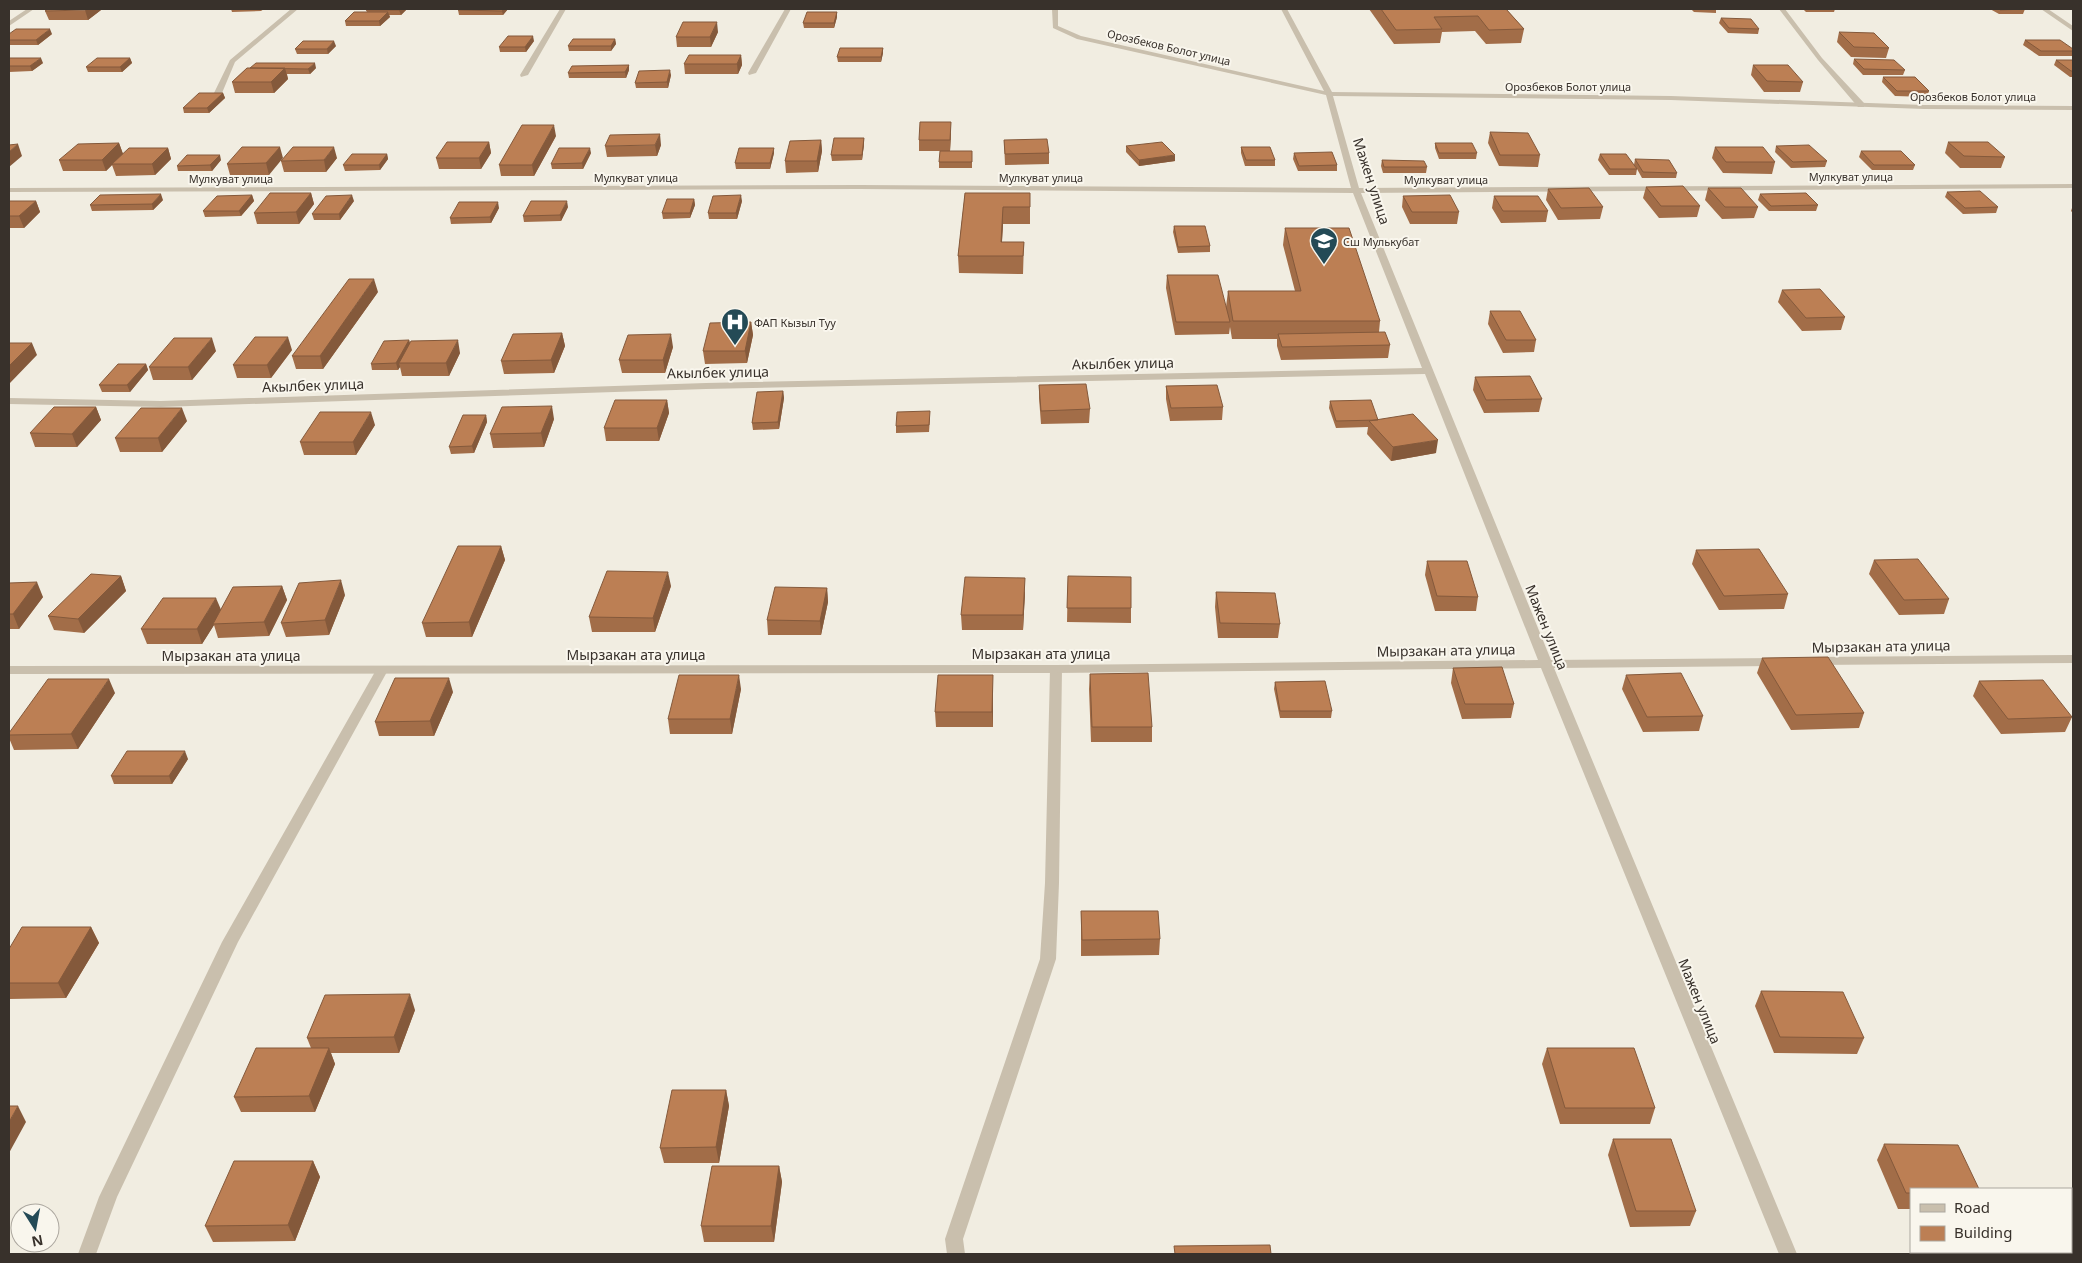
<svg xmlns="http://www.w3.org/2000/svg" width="2082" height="1263" viewBox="0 0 2082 1263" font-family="'Noto Sans',sans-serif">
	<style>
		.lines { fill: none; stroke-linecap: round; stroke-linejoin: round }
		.lane { fill: #c9bfad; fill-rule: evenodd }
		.street { fill: #c9bfad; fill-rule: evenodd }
		.wall { fill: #a26d48 }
		.shaded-wall { fill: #84593b }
		.building { fill: #bc7f54; stroke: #84593b }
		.labels { text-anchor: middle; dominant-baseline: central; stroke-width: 4; stroke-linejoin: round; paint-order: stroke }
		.far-street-label { font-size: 11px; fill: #38312b; stroke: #f9f6ed }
		.far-poi-label { font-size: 11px; fill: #38312b; stroke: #f9f6ed; text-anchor: start }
		.street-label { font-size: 14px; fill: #38312b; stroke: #f9f6ed }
	</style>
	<rect width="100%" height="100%" fill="#f1ede1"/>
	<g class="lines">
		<path class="lane" d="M560 9H566L528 75 521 77 520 75Z
			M1779 9H1785L1822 58 1864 103V107H1858L1818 60Z
			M1056 665 1062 669 1059 883 1056 959 963 1239 965 1254H947L945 1239 1040 959 1045 883 1050 669Z
			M382 666 388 670 238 942 117 1197 96 1254H78L99 1197 222 942 376 670Z"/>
		<path class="street" d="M27 9H34L9 26V21Z
			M291 9H298L235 62 222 93 215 95 214 93 230 60Z
			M785 9H791L756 73 749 75 748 73Z
			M1052 9H1058V26L1081 36 1324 91 1281 9H1287L1332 92 1671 96 1924 105 2073 106V110L1924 109 1671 100 1333 96 1359 188 2073 184V188L1361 193 1551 660 1776 658 1782 662 1776 666 1554 668 1797 1254H1779L1541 668 1056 673 9 674V666L1056 665 1538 660 1425 374 706 389 161 407 9 404V398L161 401 706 383 1422 368 1353 193 860 189 9 192V188L860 185 1351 188 1326 95 1077 39 1053 28Z
			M2041 9H2048L2073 26V31Z
			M2073 655V663L1814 665 1808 661 1814 657Z"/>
	</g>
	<path class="wall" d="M231 9H264L261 11 232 12Z
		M407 9 401 15H389L390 17 380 26H346L345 21 367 12 366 10Z
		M459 9H508L503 15H459L458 10Z
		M1369 9H1506L1524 29 1521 43 1486 44 1475 31 1442 32 1440 43 1394 44Z
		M1691 9H1716V13L1694 12Z
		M1803 9H1835L1834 12H1806Z
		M1990 9H2025L2023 14H1999Z
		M101 10 88 20H49L45 11Z
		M837 12V17L834 28H804L803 23Z
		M1721 18 1759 29 1758 34 1728 33 1719 23Z
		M718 32 711 47H677L676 37Z
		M1839 32 1889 48 1886 58 1851 57 1837 42Z
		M9 34H52L38 45H9Z
		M615 39 616 44 611 51H569L568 46Z
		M2025 40 2073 49V56H2039L2023 45Z
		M534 41 526 52H500L499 47Z
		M336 46 328 54H297L295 49Z
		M883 48V53L881 62H838L837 57Z
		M741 55 742 65 738 74H685L684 64Z
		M9 58 43 63 32 71 9 72Z
		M130 58 132 63 122 72H88L86 67Z
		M1854 59 1905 70 1903 75H1863L1853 64Z
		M2056 60H2073V77H2070L2054 65Z
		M629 65V70L626 78H569L568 73Z
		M1753 65 1803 82 1800 92H1764L1751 75Z
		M247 68H316L310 74H287L288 79 274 93H235L232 82Z
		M671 75 668 88H636L635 83Z
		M1883 77 1929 91 1927 97 1895 96 1882 82Z
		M223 93 225 98 209 113H184L183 108Z
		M1490 132 1540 155 1538 167 1499 166 1488 143Z
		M951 133 950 151H919V140Z
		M556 136 534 176H501L499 165Z
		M864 138V144L862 160 832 161 831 155Z
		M821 140 822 151 818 172 786 173 785 161Z
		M1004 140 1049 153V164L1005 165Z
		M489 142 491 153 481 169H439L436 158Z
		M1948 142 2005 157 2001 168H1960L1945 153Z
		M119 143 123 154 168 148 171 159 155 175 116 176 112 165 106 171H63L59 160Z
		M1435 143 1477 153 1476 159H1439L1435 148Z
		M661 145 657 156 607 157 605 146Z
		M1126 146 1175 161 1139 166 1126 152Z
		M1776 146 1827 161 1825 167 1791 168 1775 152Z
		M280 147 269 175H230L227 164Z
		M1241 147 1275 160V166H1245L1241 153Z
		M1715 147 1775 162 1772 174 1723 173 1712 158Z
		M972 151V168H939V162Z
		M1861 151 1915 165 1913 170H1872L1859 157Z
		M591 153 583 169H552L551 164Z
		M774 153 770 169H736L735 163Z
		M1294 153 1337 165V171H1298L1293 159Z
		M387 154 388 159 380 170 345 171 343 165Z
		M1600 154 1636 168 1634 165 1635 159 1677 173 1676 178H1642L1637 169 1636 175H1609L1598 160Z
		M337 158 326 172H284L281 161Z
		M221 160 212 171H178L177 166Z
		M1382 160 1427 167 1426 173H1383L1381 166Z
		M1646 187 1700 206 1697 217 1659 218 1643 198Z
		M1708 188 1758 207 1754 218 1722 219 1705 200Z
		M1548 189 1603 207 1600 219 1558 220 1546 200Z
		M1947 192 1998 207 1996 213 1963 214 1945 197Z
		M311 193 314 204 299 224H257L254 213Z
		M965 193H1030V224H1003L1002 242H1024L1023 274 959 273 958 256Z
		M1760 194 1818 205 1816 211H1769L1758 200Z
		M252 195 254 201 241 216 205 217 203 211Z
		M1403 196 1459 212 1457 224H1410L1402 207Z
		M1494 196 1548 211 1546 222 1501 223 1492 208Z
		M694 199 695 205 690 218 663 219 662 213Z
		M163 200 153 210 92 211 90 205Z
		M9 201H36L40 212 24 228H9Z
		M354 201 340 220H314L312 214Z
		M742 201 737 219H709L708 213Z
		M2073 205V213L2071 211Z
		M568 207 561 221 524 222 523 216Z
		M499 208 491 223 451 224 450 218Z
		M1174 226 1210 246V252L1178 253 1173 232Z
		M1285 228 1380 321 1379 332 1390 345 1388 358 1281 360 1277 346V339H1232L1230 327 1229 334 1175 335 1166 288 1167 275 1226 307 1228 291H1295L1283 245Z
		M1782 290 1845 317 1841 330 1802 331 1778 302Z
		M378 292 323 369H296L292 356Z
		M1490 311 1536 340 1534 352 1503 353 1488 324Z
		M751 322 753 335 747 363 705 364 703 351Z
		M562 333 565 346 554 373 504 374 501 361Z
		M409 340 410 343 460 353 449 376H402L400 367 398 370H372L371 364Z
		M673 347 665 373H622L619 360Z
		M292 350 271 378H237L233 365Z
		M216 351 192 380H153L149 367Z
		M146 364 148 370 130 392H102L99 385Z
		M1475 377 1542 399 1539 412 1484 413 1473 390Z
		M1039 385 1090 409 1089 423 1041 424 1039 398Z
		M1166 386 1223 407 1222 420 1170 421 1166 399Z
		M783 391 784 398 779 429 753 430 752 423Z
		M667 400 669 413 659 441H606L604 428Z
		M1330 401 1378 420 1436 453 1391 461 1367 434 1368 427 1336 428 1329 408Z
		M96 407 101 420 77 447H35L30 433Z
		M486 415 487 422 474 453 451 454 449 447Z
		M930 418 929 432 896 433V426Z
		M554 419 544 447 493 448 490 434Z
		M187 421 162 452H120L115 438Z
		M375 425 356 455H304L300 442Z
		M501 546 505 560 472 637H426L422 623Z
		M1696 550 1788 594 1784 609 1719 610 1692 564Z
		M1874 560 1949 599 1944 614 1899 615 1869 574Z
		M1427 561 1478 597 1476 611H1435L1425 575Z
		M121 576 126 591 84 633 54 630 48 616Z
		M1068 576 1131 608V623L1067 622Z
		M9 583 43 597 19 629H9Z
		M282 586 287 600 269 636 218 638 214 625 202 644H147L141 629 221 610Z
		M671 586 655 632H592L589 617Z
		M827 588 828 602 821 635H768L767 620Z
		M1025 592 1023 630H962L961 615Z
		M1216 592 1280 624 1278 638H1218L1215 607Z
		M345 595 329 635 286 637 281 623Z
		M1762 658 1864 713 1859 728 1791 730 1757 673Z
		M1453 668 1514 704 1511 718 1462 719 1451 683Z
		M1090 674 1152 727V742H1091L1089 689Z
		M1626 675 1703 716 1699 731 1643 732 1622 689Z
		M1979 681 2072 717 2065 732 2001 734 1973 696Z
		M1275 682 1332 711 1331 718H1280L1274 689Z
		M741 689 732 734H670L668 719Z
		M993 690V727H936L935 712Z
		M453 692 434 736H379L375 722Z
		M115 693 78 749 14 750 9 738V735Z
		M188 759 172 784H114L111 776Z
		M1081 911 1160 939 1159 955 1081 956Z
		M91 927 99 943 66 998 9 999V949Z
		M1761 991 1864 1038 1857 1054 1774 1053 1755 1006Z
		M415 1010 399 1053H331L335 1064 315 1112H241L234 1097 311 1048 307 1038Z
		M1547 1048 1655 1108 1650 1124H1560L1542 1064Z
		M726 1090 729 1106 719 1163H664L660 1148Z
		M1613 1139 1696 1211 1690 1226 1630 1227 1608 1155Z
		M1884 1144 1911 1189V1209H1898L1877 1160Z
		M313 1161 320 1177 295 1241 213 1242 205 1226Z
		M779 1166 782 1182 774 1242H704L701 1226Z"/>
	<path class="shaded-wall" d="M87 9H101V10L88 20 85 10Z
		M401 9H407L401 15 399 10Z
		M504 9H508L503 15 502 11Z
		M388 12 390 17 380 26 379 21Z
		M837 12V17L834 28V23Z
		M717 22 718 32 711 47 710 37Z
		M50 29 52 34 38 45 36 40Z
		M533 36 534 41 526 52 525 47Z
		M615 39 616 44 611 51V46Z
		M334 41 336 46 328 54 327 49Z
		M883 48V53L881 62V57Z
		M741 55 742 65 738 74 737 64Z
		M41 58 43 63 32 71 30 66Z
		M130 58 132 63 122 72 120 67Z
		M315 63 316 68 310 74 308 69Z
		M629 65V70L626 78 625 72Z
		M285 68 288 79 274 93 271 82Z
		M670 70 671 75 668 88 667 82Z
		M223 93 225 98 209 113 207 108Z
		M951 122V133L950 151V140Z
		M554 125 556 136 534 176 532 165Z
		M660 134 661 145 657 156 655 145Z
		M864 138V144L862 160V155Z
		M821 140 822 151 818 172 817 161Z
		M489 142 491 153 481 169 479 158Z
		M119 143 123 154 106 171 102 160Z
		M18 144 22 156 9 167V152Z
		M280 147 283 158 269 175 266 163Z
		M334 147 337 158 326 172 324 160Z
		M168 148 171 159 155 175 152 164Z
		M590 148 591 153 583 169 582 163Z
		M774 148V153L770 169V163Z
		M387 154 388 159 380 170 379 165Z
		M220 155 221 160 212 171 210 165Z
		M1175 155V161L1139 166V160Z
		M311 193 314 204 299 224 296 212Z
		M161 194 163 200 153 210 152 204Z
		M252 195 254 201 241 216 239 211Z
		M352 195 354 201 340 220 339 214Z
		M741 195 742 201 737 219 736 213Z
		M694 199 695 205 690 218V213Z
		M36 201 40 212 24 228 19 216Z
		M567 201 568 207 561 221 560 215Z
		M498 202 499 208 491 223 490 217Z
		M1003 207V224L1001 256V242Z
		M374 279 378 292 323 369 320 356Z
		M751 322 753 335 747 363 745 351Z
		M562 333 565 346 554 373 551 360Z
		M671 334 673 347 665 373 663 360Z
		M288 337 292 350 271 378 267 365Z
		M212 338 216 351 192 380 188 367Z
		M409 340 411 347 399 363 400 367 398 370 396 363Z
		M458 340 460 353 449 376 446 363Z
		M32 343 37 355 10 383 9 380V366Z
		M146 364 148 370 130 392 127 385Z
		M783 391 784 398 779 429 778 422Z
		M667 400 669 413 659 441 657 428Z
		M552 406 554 419 544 447 541 433Z
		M96 407 101 420 77 447 72 434Z
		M182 408 187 421 162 452 158 438Z
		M371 412 375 425 356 455 353 442Z
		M486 415 487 422 474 453 472 446Z
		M1438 440 1436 453 1391 461 1393 447Z
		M501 546 505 560 472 637 469 622Z
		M668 572 671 586 655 632 653 618Z
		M121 576 126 591 84 633 78 619Z
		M1025 578V592L1023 630V615Z
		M341 580 345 595 329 635 325 620Z
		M37 582 43 597 19 629 13 614Z
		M282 586 287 600 269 636 264 622Z
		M827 588 828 602 821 635 820 621Z
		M216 598 222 612 213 624 214 625 202 644 197 629Z
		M739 675 741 689 732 734 730 719Z
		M993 675V727L992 712Z
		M449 678 453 692 434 736 430 721Z
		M109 679 115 693 78 749 71 734Z
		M185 751 188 759 172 784 169 776Z
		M91 927 99 943 66 998 58 983Z
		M410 994 415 1010 399 1053 394 1037Z
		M329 1048 335 1064 315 1112 309 1096Z
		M726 1090 729 1106 719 1163 716 1147Z
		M18 1106 26 1122 9 1153V1122Z
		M313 1161 320 1177 295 1241 288 1225Z
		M779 1166 782 1182 774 1242 771 1226Z"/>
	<path class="building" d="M48 9H87L85 10 45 11Z
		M368 9H401L399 10H366Z
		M459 9H504L502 11 458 10Z
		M1381 9H1506L1524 29 1489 30 1478 16 1434 17 1442 29 1396 30Z
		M1999 9H2025L2000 10Z
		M354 12H388L379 21H345Z
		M807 12H837L834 23H803Z
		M1721 18 1751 19 1759 29 1729 28Z
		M683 22H717L710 37H676Z
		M16 29H50L36 40H9V34Z
		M1839 32 1874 33 1889 48 1854 47Z
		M508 36H533L525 47H499Z
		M573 39H615L611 46H568Z
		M2025 40H2060L2073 49V51H2041Z
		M303 41H334L327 49H295Z
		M840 48H883L881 57H837Z
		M689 55H741L737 64H684Z
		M9 58H41L30 66H9Z
		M97 58H130L120 67H86Z
		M1854 59 1894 60 1905 70 1864 69Z
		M2056 60H2073V71H2071Z
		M256 63H315L308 69 250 68Z
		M629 65 625 72 568 73 572 66Z
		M1753 65H1788L1803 82 1767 81Z
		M247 68H285L271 82H232Z
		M670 70 667 82 635 83 639 71Z
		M1883 77H1915L1929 91H1897Z
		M199 93H223L207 108H183Z
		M920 122H951L950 140H919Z
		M522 125H554L532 165H499Z
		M1490 132 1528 133 1540 155H1500Z
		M660 134 655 145 605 146 610 135Z
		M834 138H864L862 155H831Z
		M1047 139 1049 153 1005 154 1004 140Z
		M821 140 817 161H785L790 141Z
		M447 142H489L479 158H436Z
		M1162 142 1175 155 1139 160 1126 146Z
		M1948 142H1988L2005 157 1964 156Z
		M119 143 102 160H59L78 144Z
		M1435 143H1472L1477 153H1439Z
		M18 144 9 152V145Z
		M1809 145 1827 161 1793 162 1776 146Z
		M242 147H280L266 163 227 164Z
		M293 147H334L324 160 281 161Z
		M1241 147H1270L1275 160H1246Z
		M1715 147H1763L1775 162H1726Z
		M129 148H168L152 164H112Z
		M559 148H590L582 163 551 164Z
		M739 148H774L770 163H735Z
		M940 151H972V162H939Z
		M1861 151H1901L1915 165H1874Z
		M1332 152 1337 165 1299 166 1294 153Z
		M352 154H387L379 165H343Z
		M1600 154H1626L1637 169H1610Z
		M187 155H220L210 165 177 166Z
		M1635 159 1669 160 1677 173 1643 172Z
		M1382 160 1424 161 1427 167H1384Z
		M1683 186 1700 206H1661L1646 187Z
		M1589 188 1603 207 1561 208 1548 189Z
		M1708 188H1741L1758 207H1725Z
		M1980 191 1998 207 1965 208 1947 192Z
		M270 193H311L296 212 254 213Z
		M965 193H1030V207H1003L1001 242H1024L1023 256H958Z
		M1806 193 1818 205 1771 206 1760 194Z
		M161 194 152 204 90 205 100 195Z
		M252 195 239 211H203L217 196Z
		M352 195 339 214H312L326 196Z
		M741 195 736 213H708L713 196Z
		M1450 195 1459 212H1412L1403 196Z
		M1494 196H1538L1548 211H1503Z
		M667 199H694L690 213H662Z
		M9 201H36L19 216H9Z
		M531 201H567L560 215 523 216Z
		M459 202H498L490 217 450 218Z
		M1174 226H1205L1210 246 1178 247Z
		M1285 228H1349L1380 321H1233L1228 291H1301Z
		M1167 275H1218L1230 322H1176Z
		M349 279H374L320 356H292Z
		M1820 289 1845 317 1806 318 1782 290Z
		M1490 311H1520L1536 340H1506Z
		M751 322 745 351H703L710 323Z
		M1385 332 1390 345 1282 347 1278 334Z
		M562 333 551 360 501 361 513 334Z
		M671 334 663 360H619L628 335Z
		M255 337H288L267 365H233Z
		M174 338H212L188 367H149Z
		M409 340 396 363 371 364 384 341Z
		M458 340 446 363H399L411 341Z
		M9 343H32L9 366Z
		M118 364H146L127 385H99Z
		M1530 376 1542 399 1486 400 1475 377Z
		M1086 384 1090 409 1041 411 1039 385Z
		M1217 385 1223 407 1171 408 1166 386Z
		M783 391 778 422 752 423 757 392Z
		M615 400H667L657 428H604Z
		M1371 400 1378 420 1336 421 1330 401Z
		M552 406 541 433 490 434 502 407Z
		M54 407H96L72 434 30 433Z
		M141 408H182L158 438H115Z
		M930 411 929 425 896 426 897 412Z
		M320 412H371L353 442H300Z
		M1413 414 1438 440 1393 447 1369 421Z
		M463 415H486L472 446 449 447Z
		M458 546H501L469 622 422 623Z
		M1759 549 1788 594 1724 596 1696 550Z
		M1918 559 1949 599 1904 600 1874 560Z
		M1427 561H1467L1478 597 1437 596Z
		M607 571 668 572 653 618 589 617Z
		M91 574 121 576 78 619 48 616Z
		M1068 576 1131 577V608H1067Z
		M965 577 1025 578 1023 615H961Z
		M341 580 325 620 281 623 299 583Z
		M37 582 13 614H9V583Z
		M282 586 264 622 213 624 233 587Z
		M775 587 827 588 820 621 767 620Z
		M1216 592 1275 593 1280 624 1220 623Z
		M163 598H216L197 629H141Z
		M1828 657 1864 713 1796 715 1762 658Z
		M1502 667 1514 704H1465L1453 668Z
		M1148 673 1152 727H1092L1090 674Z
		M1681 673 1703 716 1647 717 1626 675Z
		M679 675H739L730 719H668Z
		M938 675H993L992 712H935Z
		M395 678H449L430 721 375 722Z
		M48 679H109L71 734 9 735V733Z
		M2043 680 2072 717 2008 719 1979 681Z
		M1325 681 1332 711H1280L1275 682Z
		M127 751H185L169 776H111Z
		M1081 911H1158L1160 939 1082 940Z
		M22 927H91L58 983H9V949Z
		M1761 991 1843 992 1864 1038 1780 1037Z
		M410 994 394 1037 307 1038 325 995Z
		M256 1048H329L309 1096 234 1097Z
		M1547 1048H1634L1655 1108H1565Z
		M672 1090H726L716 1147 660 1148Z
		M9 1106H18L9 1122Z
		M1613 1139H1671L1696 1211H1636Z
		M1884 1144 1958 1145 1979 1189H1911V1193H1906Z
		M234 1161H313L288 1225 205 1226Z
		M712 1166H779L771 1226H701Z
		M1270 1245 1271 1254H1175L1174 1246Z"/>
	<defs>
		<g id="school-pin" transform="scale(1.4375)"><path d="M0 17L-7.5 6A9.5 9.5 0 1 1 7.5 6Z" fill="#244a56" stroke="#f9f6ed"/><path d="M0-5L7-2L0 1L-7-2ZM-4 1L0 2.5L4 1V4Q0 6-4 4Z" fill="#fff"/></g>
		<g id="hospital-pin" transform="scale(1.4375)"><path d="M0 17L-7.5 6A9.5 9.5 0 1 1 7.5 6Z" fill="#244a56" stroke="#f9f6ed"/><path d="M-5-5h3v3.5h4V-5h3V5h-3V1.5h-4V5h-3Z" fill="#fff"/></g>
	</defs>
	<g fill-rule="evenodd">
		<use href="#school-pin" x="1324" y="241"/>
		<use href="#hospital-pin" x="735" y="322"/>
	</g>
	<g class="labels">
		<g class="far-street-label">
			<text transform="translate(1169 47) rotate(13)">Орозбеков Болот улица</text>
			<text x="1568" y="86">Орозбеков Болот улица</text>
			<text x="1973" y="96">Орозбеков Болот улица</text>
			<text x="1851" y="176">Мулкуват улица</text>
			<text x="636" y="177">Мулкуват улица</text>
			<text x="1041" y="177">Мулкуват улица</text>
			<text x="231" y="178">Мулкуват улица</text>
			<text x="1446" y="179">Мулкуват улица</text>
		</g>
		<g class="far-poi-label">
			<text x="1343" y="241">Сш Мулькубат</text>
			<text x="754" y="322">ФАП Кызыл Туу</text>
		</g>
		<g class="street-label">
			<text transform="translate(1372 181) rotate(72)">Мажен улица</text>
			<text transform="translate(1123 363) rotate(-1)">Акылбек улица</text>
			<text transform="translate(718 372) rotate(-1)">Акылбек улица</text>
			<text transform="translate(313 385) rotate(-2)">Акылбек улица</text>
			<text transform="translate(1547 627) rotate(68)">Мажен улица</text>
			<text transform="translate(1881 646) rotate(-1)">Мырзакан ата улица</text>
			<text transform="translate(1446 650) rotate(-1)">Мырзакан ата улица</text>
			<text x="1041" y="653">Мырзакан ата улица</text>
			<text x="636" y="654">Мырзакан ата улица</text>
			<text x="231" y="655">Мырзакан ата улица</text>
			<text transform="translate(1700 1001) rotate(68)">Мажен улица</text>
		</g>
	</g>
	<rect width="2082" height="1263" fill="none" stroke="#38312b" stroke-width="20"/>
	<rect x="1910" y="1188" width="162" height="65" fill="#f9f6ed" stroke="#aca79f"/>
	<rect x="1920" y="1204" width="25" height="8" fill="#c9bfad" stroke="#aca79f"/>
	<text x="1954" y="1213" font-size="15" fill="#38312b">Road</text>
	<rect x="1920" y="1226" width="25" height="15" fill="#bc7f54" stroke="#aca79f"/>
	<text x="1954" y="1238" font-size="15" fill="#38312b">Building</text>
	<g transform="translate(35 1228) rotate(169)"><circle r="24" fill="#f9f6ed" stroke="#aca79f"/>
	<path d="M0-4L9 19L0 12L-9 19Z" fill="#244a56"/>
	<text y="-8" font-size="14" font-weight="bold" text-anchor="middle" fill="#38312b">N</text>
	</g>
</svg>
